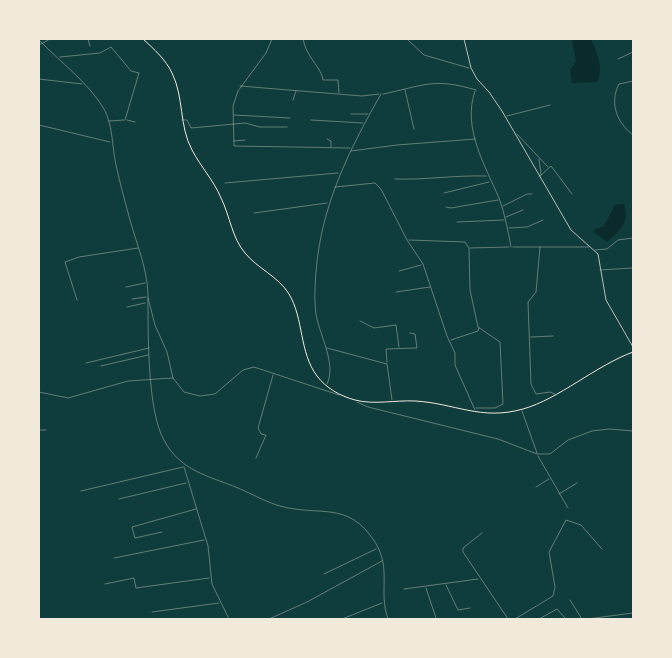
<svg xmlns="http://www.w3.org/2000/svg" width="672" height="658" viewBox="0 0 672 658" font-family="'Space Grotesk',sans-serif">
	<style>
		.water { fill: #0a2a2b }
		.lines { fill: none; stroke-linecap: round; stroke-linejoin: round }
		.minor { stroke: #b8beb3; stroke-width: 0.5 }
		.tertiary { stroke: #b8beb3; stroke-width: 1 }
		.secondary { stroke: #f1e9da; stroke-width: 1 }
	</style>
	<rect width="100%" height="100%" fill="#0f3d3e"/>
	<path class="water" d="M572 39H591C597 51 604 70 597 82L572 83 570 70 576 61Z
		M624 204C630 223 620 231 607 242L594 232 595 229 604 226 615 205Z"/>
	<g class="lines">
		<path class="minor" d="M88 39 90 46
			M272 39 266 53 238 91 233 106 234 146 350 148
			M303 39C306 57 322 68 323 80H338L339 93
			M407 39 424 55 469 68
			M39 40C60 62 88 82 104 109 113 125 112 147 116 165 120 183 125 202 130 220 137 245 147 268 148 294 148 329 147 411 164 440 180 471 209 476 238 488 252 494 266 502 280 506 320 517 348 500 375 542 392 569 378 592 388 619
			M39 45 50 39
			M60 57 100 53 111 47 131 71 139 73 125 120
			M618 59 633 52
			M39 79 82 84
			M633 81 619 84C609 103 617 123 633 135
			M240 86 362 96 379 94
			M405 90 414 129
			M475 91C462 128 485 165 499 198 505 214 508 231 511 247
			M383 94C423 86 433 77 476 90
			M293 100 296 91
			M351 114H368
			M234 115 290 118
			M507 116 550 105
			M127 120 135 122
			M182 120H187L191 128 245 123 260 127H287
			M311 120 363 123
			M109 121 124 120
			M39 125 110 142
			M517 134 548 167
			M327 139 331 141V147
			M234 141 245 140
			M351 151 397 145 475 139
			M539 159 541 175
			M539 177 551 166 572 194
			M395 179C426 180 456 175 486 176
			M225 183 338 173
			M335 187 375 183 381 189 407 240 423 264 447 336 455 353V365L475 410
			M444 193 489 182
			M503 206 527 194H532
			M446 207 451 208 498 200
			M254 213 327 203
			M506 217 523 210
			M457 222 504 220
			M509 228 527 227 543 220
			M409 240 465 242 469 248 470 290 478 327 500 342 503 404 495 408H476
			M513 247H589
			M540 247 536 292 528 302 531 384 536 394 550 392 555 394
			M470 248 509 247
			M595 250 607 249 618 240 633 238
			M600 270 633 268
			M399 271 421 265
			M126 287 145 283
			M396 292 430 287
			M148 298 155 325 167 352 173 378 184 392 200 396 215 394 243 370 254 367 339 395
			M132 299 146 297
			M77 300 65 262 79 257 138 248
			M127 307 145 303
			M360 321 374 328 396 325 399 347
			M531 337 553 336
			M451 340 478 331 479 328
			M327 348 387 364 392 400
			M387 362 386 349 417 348 415 334 410 333
			M86 363 149 348
			M101 366 148 355
			M327 384C337 364 319 334 316 314 314 300 315 285 316 272 321 206 349 150 381 94
			M39 392 68 398 128 381 173 378
			M357 402 368 407 498 439 537 454H550L568 440 592 431 609 429 633 431
			M522 411 537 453
			M39 430H46
			M538 456 568 508
			M256 458 266 435 261 434 258 428 273 375
			M184 467 208 546 212 584 229 619
			M536 487 549 479
			M81 491 183 467
			M559 494 577 483
			M119 499 186 483
			M162 532 135 538 132 527 196 509
			M482 533 463 548V552L508 619
			M114 558 204 540
			M324 574 376 549
			M105 584 134 578 136 588 209 578
			M446 585 458 610 470 608
			M426 588 436 618
			M404 589 478 579
			M570 600 582 619
			M152 612 219 603
			M269 619 307 602 382 561
			M342 619 382 603
			M515 619 553 596 555 587 549 552 566 520 581 525 602 549
			M539 619 557 609 566 619
			M587 619 633 613"/>
		<path class="tertiary" d="M464 39 471 68 477 79 489 92 502 111 571 230 598 254 606 300 633 347"/>
		<path class="secondary" d="M143 39C154 49 166 60 172 73 184 97 179 126 192 150 201 167 214 181 221 198 230 216 232 238 245 253 258 269 278 276 289 294 304 319 299 352 317 376 326 388 340 396 355 400 374 405 395 400 415 401 454 403 481 421 523 409 559 399 595 366 633 352"/>
	</g>
	<rect width="672" height="658" fill="none" stroke="#f1e9da" stroke-width="80"/>
</svg>
